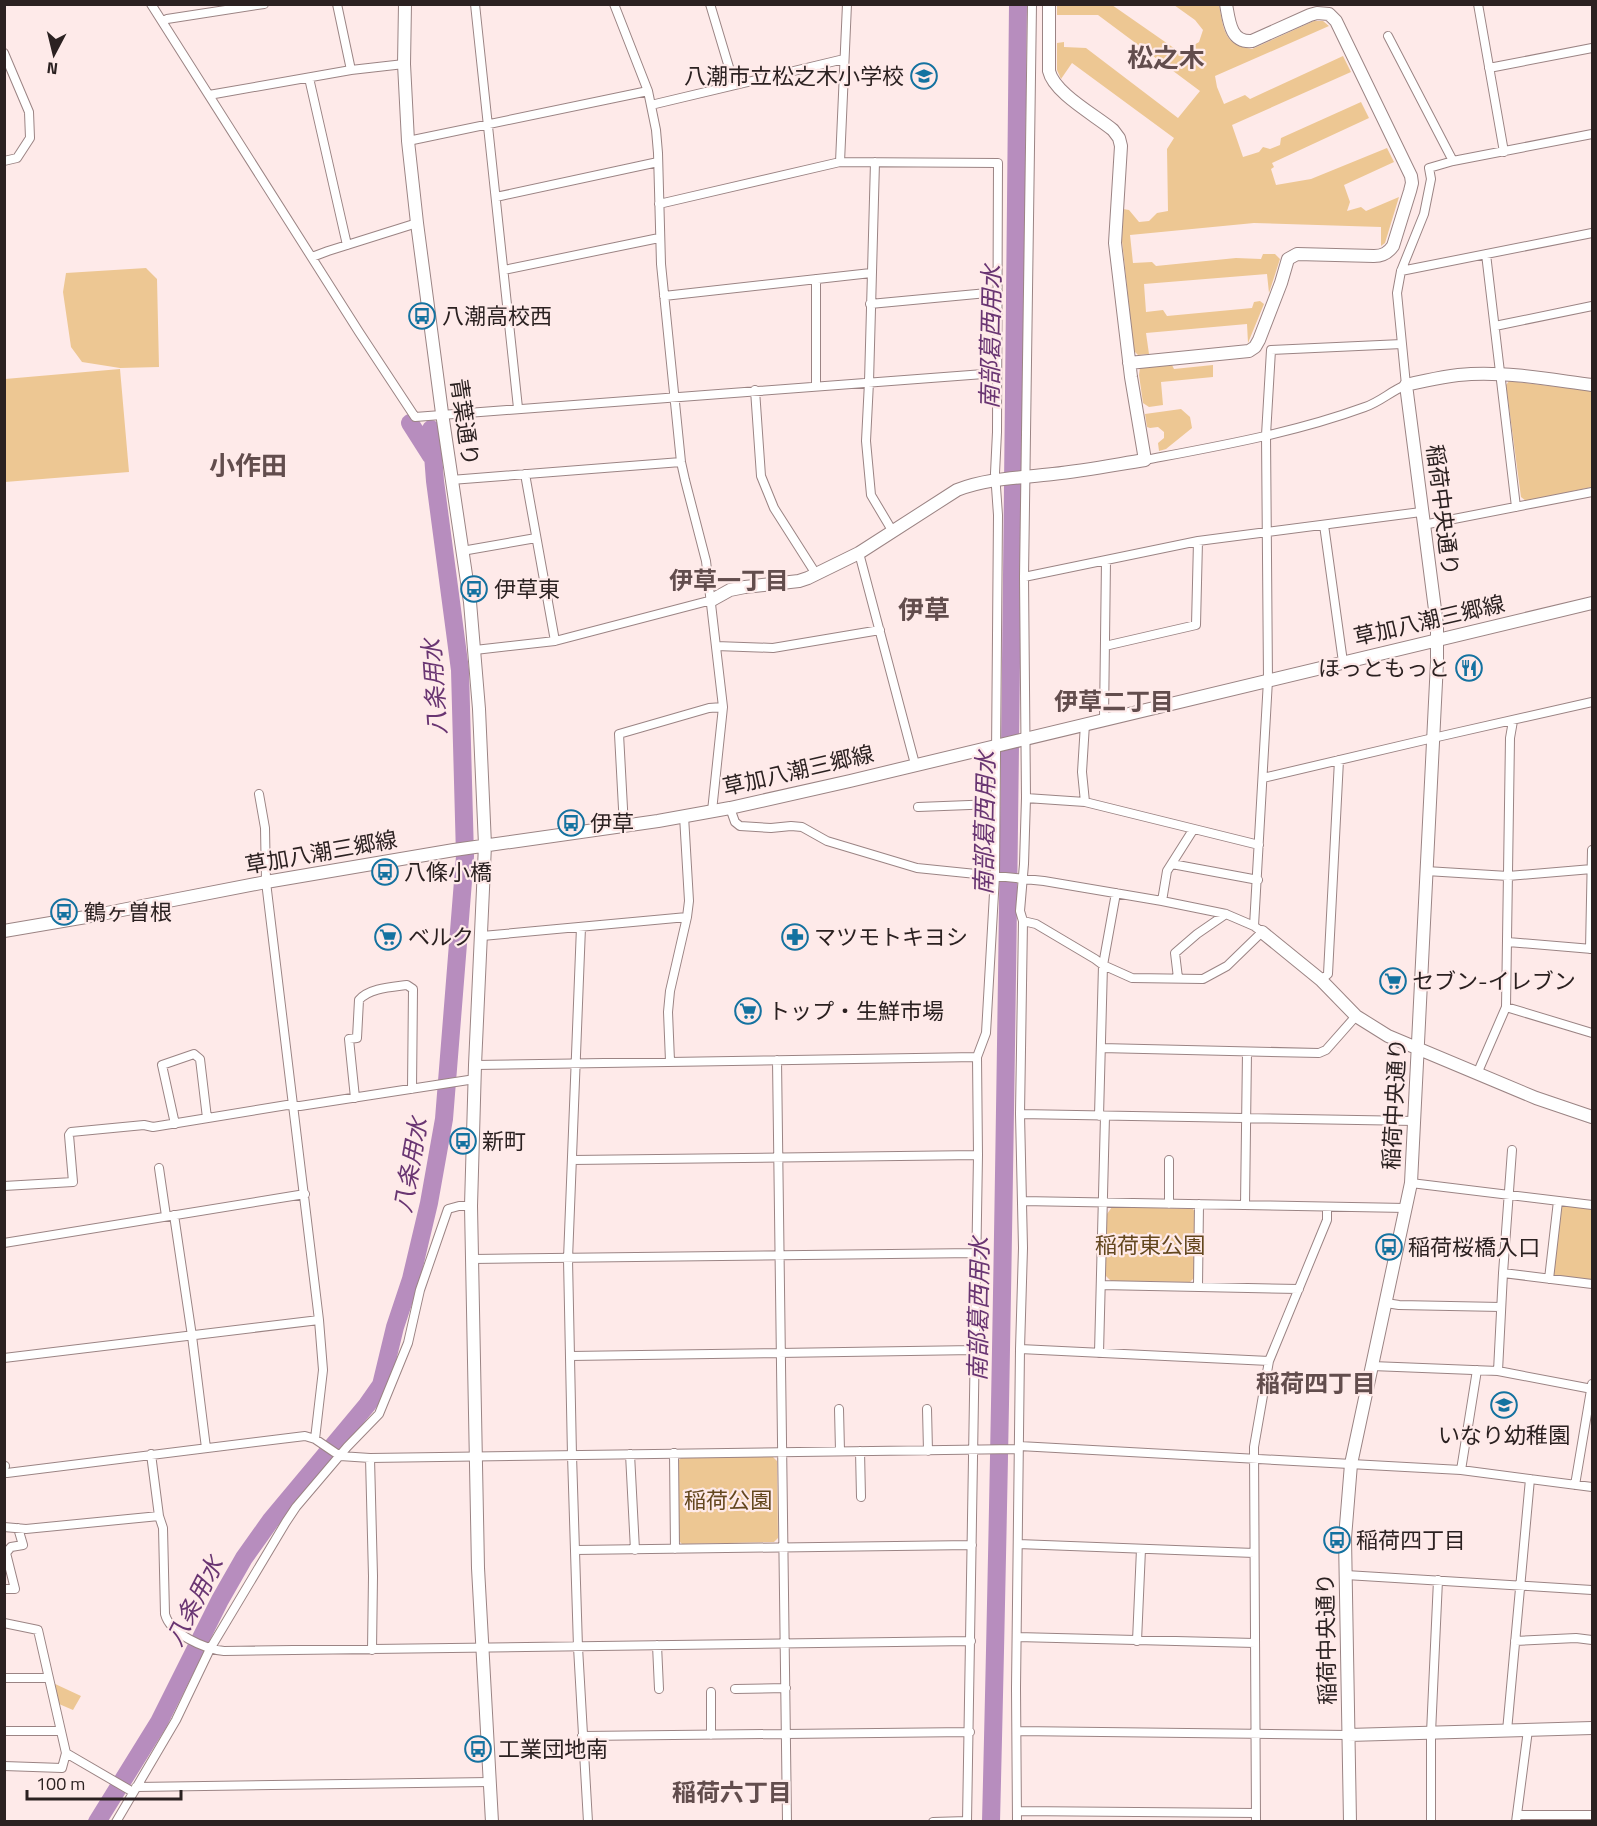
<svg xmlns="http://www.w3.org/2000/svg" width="1597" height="1826" viewBox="0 0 1597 1826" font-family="'Titillium Web','Noto Sans JP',sans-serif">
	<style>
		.green { fill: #edc793 }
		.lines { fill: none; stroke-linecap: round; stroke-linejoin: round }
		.river { stroke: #b78dbe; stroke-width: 18 }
		.street-casing { stroke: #9b8484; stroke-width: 10 }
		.secondary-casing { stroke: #9b8484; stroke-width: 14 }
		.street { stroke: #fff; stroke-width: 8 }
		.secondary { stroke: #fff; stroke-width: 12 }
		.labels { text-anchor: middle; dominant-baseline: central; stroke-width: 4.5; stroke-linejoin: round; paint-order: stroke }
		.poi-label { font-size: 22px; fill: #2b2121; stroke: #feeae9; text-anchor: start }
		.street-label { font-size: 22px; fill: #2b2121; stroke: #feeae9 }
		.park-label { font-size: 22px; fill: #63471e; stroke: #feeae9 }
		.water-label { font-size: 24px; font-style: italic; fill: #693572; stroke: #feeae9 }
		.neighbourhood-label { font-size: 24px; font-weight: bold; fill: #624d4d; stroke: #feeae9 }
		.quarter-label { font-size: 26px; font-weight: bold; fill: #624d4d; stroke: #feeae9 }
	</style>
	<rect width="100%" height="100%" fill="#feeae9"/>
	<path class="green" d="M1057 5H1112L1181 53 1199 42 1203 30 1195 20 1174 5H1219C1224 29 1223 45 1252 49L1314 21H1323L1329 26 1215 76 1217 87 1224 104 1245 95 1250 99 1343 56 1351 72 1232 125 1243 157 1259 152 1263 147 1270 149 1280 145 1281 138 1361 102 1369 118 1272 163 1274 167 1271 169 1276 185 1311 179 1387 148 1394 162 1344 185 1350 202 1347 211 1361 207 1366 211 1399 197 1385 243 1381 246V227L1254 223 1130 235 1133 263 1152 262 1156 266 1236 258 1261 259 1263 254H1275L1280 259 1269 293 1267 274 1144 284 1146 312 1163 310 1167 316 1252 308 1254 302 1260 301 1264 304 1248 343 1247 324 1146 333 1149 354 1138 355 1134 351 1122 241 1123 209 1129 210 1139 222 1149 221 1157 213 1168 211 1167 149 1174 138 1072 63 1061 79 1057 70V43L1064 42V47L1086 48 1178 118 1200 91 1098 15H1057Z
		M146 268 157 279 159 367 120 368 82 362 71 347 63 292 66 273Z
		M1172 365 1174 369 1213 365V377L1161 382 1163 405 1149 407 1143 403 1139 375 1140 367Z
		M120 369 129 472 5 482V379Z
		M1509 381 1592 391V487L1526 501 1521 497 1506 385Z
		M1181 409 1190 417 1192 428 1166 449 1159 451 1158 443 1164 438V432L1158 427 1150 428 1147 427 1145 414Z
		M1563 1206 1592 1209V1280L1555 1276 1553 1274 1560 1208Z
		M1112 1207 1193 1209 1196 1214 1194 1278 1190 1282 1111 1281 1105 1275 1107 1214Z
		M772 1456 777 1461 778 1538 774 1542 682 1544 679 1541 678 1461 682 1457Z
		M53 1683 81 1696 73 1710 59 1704Z"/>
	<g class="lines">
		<path class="river" d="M410 423 431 456
			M97 1822 159 1722 220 1600 244 1558 271 1520 367 1405 381 1385 395 1327 411 1279 429 1203 444 1119 465 856 460 670 435 481 431 429
			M991 1822C1006 1216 1012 610 1018 4"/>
		<g class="street-casing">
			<path id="street" d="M151 4 359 332 415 417 997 373
				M337 4 351 70
				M475 4 518 408
				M614 4 648 91 656 130 658 153 661 264 681 462 685 480 706 561 723 707 712 811
				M710 4 734 84
				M1478 4 1504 152
				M163 21 167 19 264 4
				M1388 36 1453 161
				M4 53 29 112 30 138 17 158 4 161
				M1489 68 1592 48
				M309 78 347 245
				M209 95 351 70 404 64
				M651 105 844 59
				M408 141 648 91
				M840 162 847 4
				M875 162 869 382 866 441 871 495 893 532
				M496 197 658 162
				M659 204 840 162 998 163 997 432 995 473 998 515 995 876 986 1033 977 1057 978 1155 967 1822
				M1486 254 1516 507
				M312 257 328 251 417 223
				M504 270 659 238
				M1401 271 1592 233
				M816 279V386
				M664 296 871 273
				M870 304 998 292
				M1495 326 1592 306
				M755 390 761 476 774 508 816 574
				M1145 460C1219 446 1294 433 1365 407 1380 402 1391 391 1406 385L1397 293 1401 271 1424 214 1431 179 1429 168 1453 161 1592 134
				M525 474 555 641
				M451 480 681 462
				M1324 525 1343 662
				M1423 525 1592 492
				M462 551 536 538
				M859 553 915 764
				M1024 577 1198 541 1421 512
				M716 646 773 648 880 630
				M1105 646 1196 625 1198 541
				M475 650 555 641 712 600
				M1104 719 1106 560
				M1263 778 1433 738 1592 702
				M259 794 265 828 266 882 319 1320 323 1370 315 1439
				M1026 798 1085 802 1259 845
				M1085 802 1082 772 1085 724
				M918 807 995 804
				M730 808 735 822 740 826 771 828 791 826 802 827 827 841 917 868 1044 881 1162 901 1226 914 1254 926 1262 932 1227 966 1203 979 1132 978 1103 965 1095 959 1036 924 1023 921
				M624 827 619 734 709 708 723 707
				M1172 864 1258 880
				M1426 871 1508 876 1592 869
				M1162 901 1167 871 1193 830
				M1254 926 1268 680 1266 435 1271 350 1402 344
				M581 927 568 1259 572 1455 578 1647 588 1822
				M482 936 687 917
				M1508 942 1592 949
				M1590 949 1592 850
				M1178 978 1175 953 1197 934 1226 914
				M1321 980 1328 974 1339 760
				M1506 1007 1592 1033
				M1101 1048 1319 1053 1326 1050 1356 1016
				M777 1060 787 1822
				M670 1061 668 1012 670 991 687 917 689 901 684 816
				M475 1065 977 1057
				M1477 1074 1506 1007 1510 738 1513 721
				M355 1098 349 1039 357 1038 359 1000C369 988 392 987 407 985L413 989 412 1089
				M1020 1114 1415 1121
				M1099 1116 1103 965 1116 893
				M175 1124 162 1065 194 1054 200 1059 207 1118
				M572 1160 978 1155
				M159 1168 166 1216
				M1411 1183 1592 1205
				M4 1186 73 1182 69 1135 71 1132 144 1125 153 1127 287 1105 300 1106 475 1079
				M1022 1201 1406 1208
				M1169 1204V1160
				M1245 1205 1247 1052
				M174 1215 192 1336 206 1448
				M4 1243 305 1194
				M473 1259 976 1253
				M1503 1273 1512 1150
				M1549 1279 1558 1201
				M1101 1285 1299 1289
				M1198 1286 1199 1204
				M1386 1303 1399 1305 1501 1307
				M1020 1349 1269 1361
				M1099 1353 1105 1116
				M570 1356 975 1350
				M4 1358 319 1320
				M1372 1366 1498 1371 1592 1389
				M1498 1371 1503 1273 1592 1284
				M839 1409 840 1451
				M927 1409 928 1451
				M1019 1446 1461 1470 1592 1487
				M860 1451 861 1497
				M674 1453 675 1549
				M151 1454 159 1516 163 1528 165 1614C170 1634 205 1649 224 1651L971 1641
				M630 1454 635 1550
				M370 1458 373 1576 372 1650
				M4 1466H5
				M1461 1470 1477 1370
				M7 1473 305 1436 315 1439 340 1456 370 1458 1019 1449
				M1575 1485 1592 1384
				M4 1527 26 1529 159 1516
				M1018 1544 1254 1553
				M575 1550 972 1545
				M1346 1575 1592 1590
				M4 1589H15L6 1553 11 1547 23 1545 18 1528
				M4 1623 38 1630 66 1753 133 1792
				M1017 1637 1255 1643
				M1137 1641 1141 1549
				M1515 1641 1576 1638 1592 1640
				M657 1645 659 1689
				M4 1678H48
				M735 1689 786 1688
				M4 1731H60
				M1017 1731 1348 1735
				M1507 1731 1530 1479
				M711 1735V1692
				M582 1736 970 1732
				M4 1766 62 1768 66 1753
				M136 1787 490 1782
				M1017 1811 1256 1813
				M1517 1815H1592
				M116 1822 176 1720 210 1649 286 1522 296 1507 347 1447 379 1414 408 1343 420 1290 448 1209 459 1206H471
				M933 1822 967 1821
				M1017 1822 1016 1688 1020 1349 1023 1248 1020 1114 1023 921 1020 911 1024 864 1026 798 1024 577 1032 4
				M1256 1822 1254 1447 1269 1361 1327 1220V1208
				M1431 1822V1733L1438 1580
				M1516 1822 1528 1730"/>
		</g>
		<g class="secondary-casing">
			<path id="secondary" d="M405 4 404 64 408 141 417 223 442 413 470 602 479 709 485 845 475 1065 471 1206 478 1568 492 1822
				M1129 363 1249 351 1255 347 1259 340 1281 283 1288 259 1297 254 1374 256C1383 256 1388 253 1393 246L1410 191 1412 183 1411 176 1336 21 1329 14 1317 13 1310 15 1252 41C1230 43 1229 20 1226 4
				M712 600 730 590 745 587 799 581 808 578 859 553 957 490C988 478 1020 478 1053 474 1084 471 1114 465 1145 460L1131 377 1115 243 1121 146 1119 138 1113 130C1095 115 1054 93 1049 71V4
				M4 931 86 917 266 882 454 850 658 821 730 808 850 781 1592 603
				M1262 932 1321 980 1356 1016 1388 1036 1536 1098 1592 1117
				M1348 1735 1592 1728
				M1350 1822 1345 1538 1351 1464 1411 1183 1437 662V625L1406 385C1427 380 1449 375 1471 374 1511 372 1553 380 1592 385"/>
		</g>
		<use href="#street" class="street"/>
		<use href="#secondary" class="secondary"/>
	</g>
	<defs>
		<g id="school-ring" transform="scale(1.35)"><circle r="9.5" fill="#feeae9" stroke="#1472a0" stroke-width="1.5"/><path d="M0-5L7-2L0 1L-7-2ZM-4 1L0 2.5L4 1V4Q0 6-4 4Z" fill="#1472a0"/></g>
		<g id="bus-ring" transform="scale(1.35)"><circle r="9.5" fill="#feeae9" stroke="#1472a0" stroke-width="1.5"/><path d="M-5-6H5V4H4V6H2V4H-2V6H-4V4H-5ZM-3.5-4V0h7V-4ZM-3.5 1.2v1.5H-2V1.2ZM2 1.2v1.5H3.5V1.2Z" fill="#1472a0"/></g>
		<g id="restaurant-ring" transform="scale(1.35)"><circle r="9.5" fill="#feeae9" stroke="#1472a0" stroke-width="1.5"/><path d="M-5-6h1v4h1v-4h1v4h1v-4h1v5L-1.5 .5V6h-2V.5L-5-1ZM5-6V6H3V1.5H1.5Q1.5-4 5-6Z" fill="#1472a0"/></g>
		<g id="supermarket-ring" transform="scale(1.35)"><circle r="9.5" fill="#feeae9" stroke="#1472a0" stroke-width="1.5"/><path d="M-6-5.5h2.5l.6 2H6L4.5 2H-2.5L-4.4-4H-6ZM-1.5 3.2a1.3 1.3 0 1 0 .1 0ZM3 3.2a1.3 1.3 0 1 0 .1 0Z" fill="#1472a0"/></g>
		<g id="pharmacy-ring" transform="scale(1.35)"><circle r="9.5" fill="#feeae9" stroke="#1472a0" stroke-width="1.5"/><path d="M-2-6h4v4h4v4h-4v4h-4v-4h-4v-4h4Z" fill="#1472a0"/></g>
	</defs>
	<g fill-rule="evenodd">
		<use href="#school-ring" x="924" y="76"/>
		<use href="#bus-ring" x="422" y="316"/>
		<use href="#bus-ring" x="474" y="589"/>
		<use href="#restaurant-ring" x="1469" y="668"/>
		<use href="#bus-ring" x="571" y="823"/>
		<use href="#bus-ring" x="385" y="872"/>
		<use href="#bus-ring" x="64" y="912"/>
		<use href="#supermarket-ring" x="388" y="937"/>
		<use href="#pharmacy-ring" x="795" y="937"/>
		<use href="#supermarket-ring" x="1393" y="981"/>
		<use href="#supermarket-ring" x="748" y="1011"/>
		<use href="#bus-ring" x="463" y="1141"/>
		<use href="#bus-ring" x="1389" y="1247"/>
		<use href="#school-ring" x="1504" y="1405"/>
		<use href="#bus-ring" x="1337" y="1540"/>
		<use href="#bus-ring" x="478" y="1749"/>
	</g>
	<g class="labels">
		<g class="poi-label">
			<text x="904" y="76" text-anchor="end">八潮市立松之木小学校</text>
			<text x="442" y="316">八潮高校西</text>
			<text x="494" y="589">伊草東</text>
			<text x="1450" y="668" text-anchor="end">ほっともっと</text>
			<text x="590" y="823">伊草</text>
			<text x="404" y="872">八條小橋</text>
			<text x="84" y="912">鶴ヶ曽根</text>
			<text x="408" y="937">ベルク</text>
			<text x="814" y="937">マツモトキヨシ</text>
			<text x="1412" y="981">セブン-イレブン</text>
			<text x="768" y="1011">トップ・生鮮市場</text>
			<text x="482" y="1141">新町</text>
			<text x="1408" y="1247">稲荷桜橋入口</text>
			<text x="1504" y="1435" text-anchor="middle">いなり幼稚園</text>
			<text x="1356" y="1540">稲荷四丁目</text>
			<text x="498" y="1749">工業団地南</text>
		</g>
		<g class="street-label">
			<text transform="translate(465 422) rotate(82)">青葉通り</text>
			<text transform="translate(1443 510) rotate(83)">稲荷中央通り</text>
			<text transform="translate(1429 620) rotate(-13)">草加八潮三郷線</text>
			<text transform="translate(798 770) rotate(-13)">草加八潮三郷線</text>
			<text transform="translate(321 852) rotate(-10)">草加八潮三郷線</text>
			<text transform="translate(1394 1104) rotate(-87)">稲荷中央通り</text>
			<text transform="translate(1326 1639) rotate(-91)">稲荷中央通り</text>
		</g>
		<g class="park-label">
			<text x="1150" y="1245">稲荷東公園</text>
			<text x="728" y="1500">稲荷公園</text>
		</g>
		<g class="water-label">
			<text transform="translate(990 337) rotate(-89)">南部葛西用水</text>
			<text transform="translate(434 687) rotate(-94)">八条用水</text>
			<text transform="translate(984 823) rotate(-89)">南部葛西用水</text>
			<text transform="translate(410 1165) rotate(-80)">八条用水</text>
			<text transform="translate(978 1309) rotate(-89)">南部葛西用水</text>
			<text transform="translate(194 1601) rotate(-63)">八条用水</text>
		</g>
		<g class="neighbourhood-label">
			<text x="729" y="580">伊草一丁目</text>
			<text x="1114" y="701">伊草二丁目</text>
			<text x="1316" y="1383">稲荷四丁目</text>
			<text x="732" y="1792">稲荷六丁目</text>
		</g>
		<g class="quarter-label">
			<text x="1166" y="57">松之木</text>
			<text x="248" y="465">小作田</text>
			<text x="924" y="609">伊草</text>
		</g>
	</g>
	<rect width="1597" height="1826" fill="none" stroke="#2b2121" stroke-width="12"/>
	<g transform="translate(54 54) rotate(187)" stroke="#feeae9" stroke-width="4.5" paint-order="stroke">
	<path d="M0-4.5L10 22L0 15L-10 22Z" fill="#2b2121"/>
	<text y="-9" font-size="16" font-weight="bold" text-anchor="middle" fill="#2b2121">N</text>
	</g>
	<path d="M27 1790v9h154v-9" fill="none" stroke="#2b2121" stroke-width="3"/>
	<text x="36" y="1790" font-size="18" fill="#2b2121" stroke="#feeae9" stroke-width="4.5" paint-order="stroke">100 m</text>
</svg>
